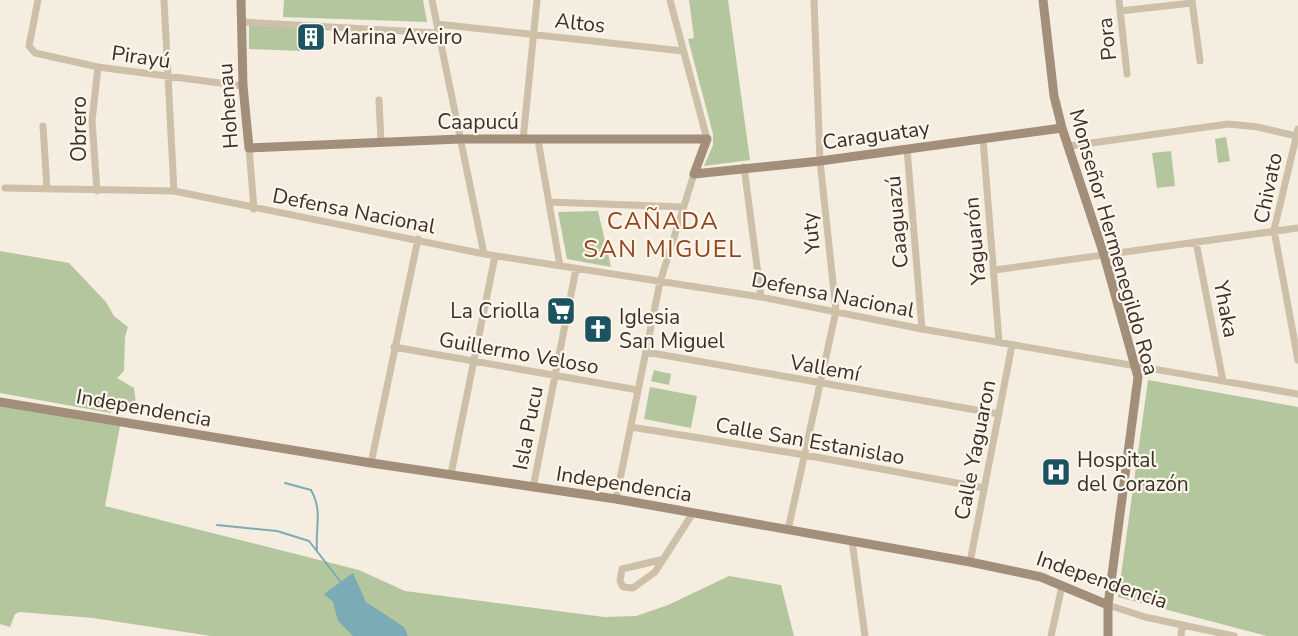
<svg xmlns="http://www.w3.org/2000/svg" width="1298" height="636" viewBox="0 0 1298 636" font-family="'Nunito Sans',sans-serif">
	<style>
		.green { fill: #b3c69d }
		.water { fill: #7babb4 }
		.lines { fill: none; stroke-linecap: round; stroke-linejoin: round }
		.stream { stroke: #7babb4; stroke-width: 2 }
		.street { stroke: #cebfa9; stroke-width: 7 }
		.secondary { stroke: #a38e7a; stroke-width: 9 }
		.labels { text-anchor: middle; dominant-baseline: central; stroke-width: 4.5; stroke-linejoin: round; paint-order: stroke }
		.street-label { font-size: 21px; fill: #3b3129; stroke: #fcf6ec }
		.poi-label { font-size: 21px; fill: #3b3129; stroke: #fcf6ec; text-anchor: start }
		.quarter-label { font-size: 24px; letter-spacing: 1.5px; fill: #91461b; stroke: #fcf6ec }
	</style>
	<rect width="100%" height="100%" fill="#f5eddf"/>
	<path class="green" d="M284 0H423L427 22 283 17Z
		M689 0H728L750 160 704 166 713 145V134L688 39 694 38Z
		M249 24 306 26 305 51 249 49Z
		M1226 137 1230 161 1218 163 1215 139Z
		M1171 151 1175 186 1157 188 1152 153Z
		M598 211 611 267 567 259 558 212Z
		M0 251 69 263 106 302 114 316 128 327 125 337 124 371 117 378 134 388 136 404 120 410 113 405 111 413 0 393Z
		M654 370 671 374 669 385 651 381Z
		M1148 380 1298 407V636H1267L1118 597Z
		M650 387 697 396 691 428 644 419Z
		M0 405 120 426 105 506 359 570 405 591 604 617 636 616 668 605 729 576 781 585 794 636H211L93 618 20 612 15 614 10 627 0 624Z"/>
	<path class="water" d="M353 573 366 602 404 627 408 636H353L338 621 333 602 324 594Z"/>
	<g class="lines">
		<path class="stream" d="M285 483 311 490C323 511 315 528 317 551
			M217 525 277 531 309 541 340 581"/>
		<path class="street" d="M38 0 29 46 35 53 98 67 243 86
			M164 0 174 191
			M432 0 484 254
			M670 0 707 139
			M1119 0 1127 74
			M1192 1 1200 61
			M1120 11 1192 3
			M242 22 438 33
			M437 24 683 51
			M379 100 381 141
			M43 126 47 189
			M1298 129 1274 230 1298 360
			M983 139 999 341
			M523 140 537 0
			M538 140 560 266
			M1070 146 1228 124 1258 127 1296 136
			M249 148 254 209
			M907 149 922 329
			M744 167 761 297
			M5 188 174 191 484 254 761 297 922 329 1298 394
			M97 191 92 121 98 67
			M549 202 683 207
			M1196 242 1223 381
			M995 270 1298 228
			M394 347 638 390
			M646 352 999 414
			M631 427 805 455 984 488
			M371 463 418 239
			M451 474 495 256
			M533 488 576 269
			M616 499 660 282 694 174
			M788 530 836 311 820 161 814 0
			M852 541 865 636
			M660 560 622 569 620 581 623 587 633 588 655 572 693 513
			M970 562 1012 345
			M1108 605 1145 617 1234 636
			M1051 636 1062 586
			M1181 636 1182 625"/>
		<path class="secondary" d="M241 0 243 86 249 148 460 139H707L694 174 820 161 1062 128
			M1043 0 1054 96 1062 128 1104 255 1138 377 1108 605V636
			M0 402 371 463 616 499 970 562 1041 577 1108 605"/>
	</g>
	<defs>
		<g id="building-square" transform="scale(1.5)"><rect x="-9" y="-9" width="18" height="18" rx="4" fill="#1b5361" stroke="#fcf6ec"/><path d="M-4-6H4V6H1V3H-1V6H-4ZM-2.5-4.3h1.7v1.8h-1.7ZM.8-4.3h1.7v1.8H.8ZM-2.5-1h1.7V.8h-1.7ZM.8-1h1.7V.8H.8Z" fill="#fff"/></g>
		<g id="supermarket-square" transform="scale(1.5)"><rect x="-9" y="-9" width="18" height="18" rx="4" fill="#1b5361" stroke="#fcf6ec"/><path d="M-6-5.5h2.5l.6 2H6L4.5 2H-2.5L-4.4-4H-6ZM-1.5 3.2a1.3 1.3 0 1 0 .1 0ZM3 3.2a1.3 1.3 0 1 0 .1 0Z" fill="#fff"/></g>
		<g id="church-square" transform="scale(1.5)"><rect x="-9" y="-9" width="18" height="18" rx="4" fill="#1b5361" stroke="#fcf6ec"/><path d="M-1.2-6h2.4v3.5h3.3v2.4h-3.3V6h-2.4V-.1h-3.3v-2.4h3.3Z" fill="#fff"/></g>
		<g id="hospital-square" transform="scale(1.5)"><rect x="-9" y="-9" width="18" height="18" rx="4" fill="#1b5361" stroke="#fcf6ec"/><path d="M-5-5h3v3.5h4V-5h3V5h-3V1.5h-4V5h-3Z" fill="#fff"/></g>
	</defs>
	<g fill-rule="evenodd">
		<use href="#building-square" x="311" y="37"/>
		<use href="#supermarket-square" x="561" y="311"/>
		<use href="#church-square" x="598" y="329"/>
		<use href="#hospital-square" x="1056" y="472"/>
	</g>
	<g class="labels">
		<g class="street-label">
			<text transform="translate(580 23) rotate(6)">Altos</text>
			<text transform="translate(1107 39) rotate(-96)">Pora</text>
			<text transform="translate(141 57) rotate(8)">Pirayú</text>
			<text transform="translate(228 106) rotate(-94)">Hohenau</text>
			<text x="478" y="122">Caapucú</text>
			<text transform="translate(79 129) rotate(-90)">Obrero</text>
			<text transform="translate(876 135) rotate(-8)">Caraguatay</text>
			<text transform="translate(1268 188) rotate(-78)">Chivato</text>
			<text transform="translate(354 211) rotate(11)">Defensa Nacional</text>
			<text transform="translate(897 222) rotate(-95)">Caaguazú</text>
			<text transform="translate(811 233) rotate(-96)">Yuty</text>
			<text transform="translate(975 241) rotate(-95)">Yaguarón</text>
			<text transform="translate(1114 242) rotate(74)">Monseñor Hermenegildo Roa</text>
			<text transform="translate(833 295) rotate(11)">Defensa Nacional</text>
			<text transform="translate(1226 309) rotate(79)">Yhaka</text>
			<text transform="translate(519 353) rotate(10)">Guillermo Veloso</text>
			<text transform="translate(825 368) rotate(10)">Vallemí</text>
			<text transform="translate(144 408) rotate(10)">Independencia</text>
			<text transform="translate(528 428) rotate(-79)">Isla Pucu</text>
			<text transform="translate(810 441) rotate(10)">Calle San Estanislao</text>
			<text transform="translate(975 450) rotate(-79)">Calle Yaguaron</text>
			<text transform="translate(624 484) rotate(9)">Independencia</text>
			<text transform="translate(1102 580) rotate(19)">Independencia</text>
		</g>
		<g class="poi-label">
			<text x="332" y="37">Marina Aveiro</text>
			<text x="540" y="311" text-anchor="end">La Criolla</text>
			<text x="619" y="317">Iglesia<tspan x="619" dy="24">San Miguel</tspan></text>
			<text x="1077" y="460">Hospital<tspan x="1077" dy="24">del Corazón</tspan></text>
		</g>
		<g class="quarter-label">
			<text x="663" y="221">CAÑADA<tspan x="663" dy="28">SAN MIGUEL</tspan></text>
		</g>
	</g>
</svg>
